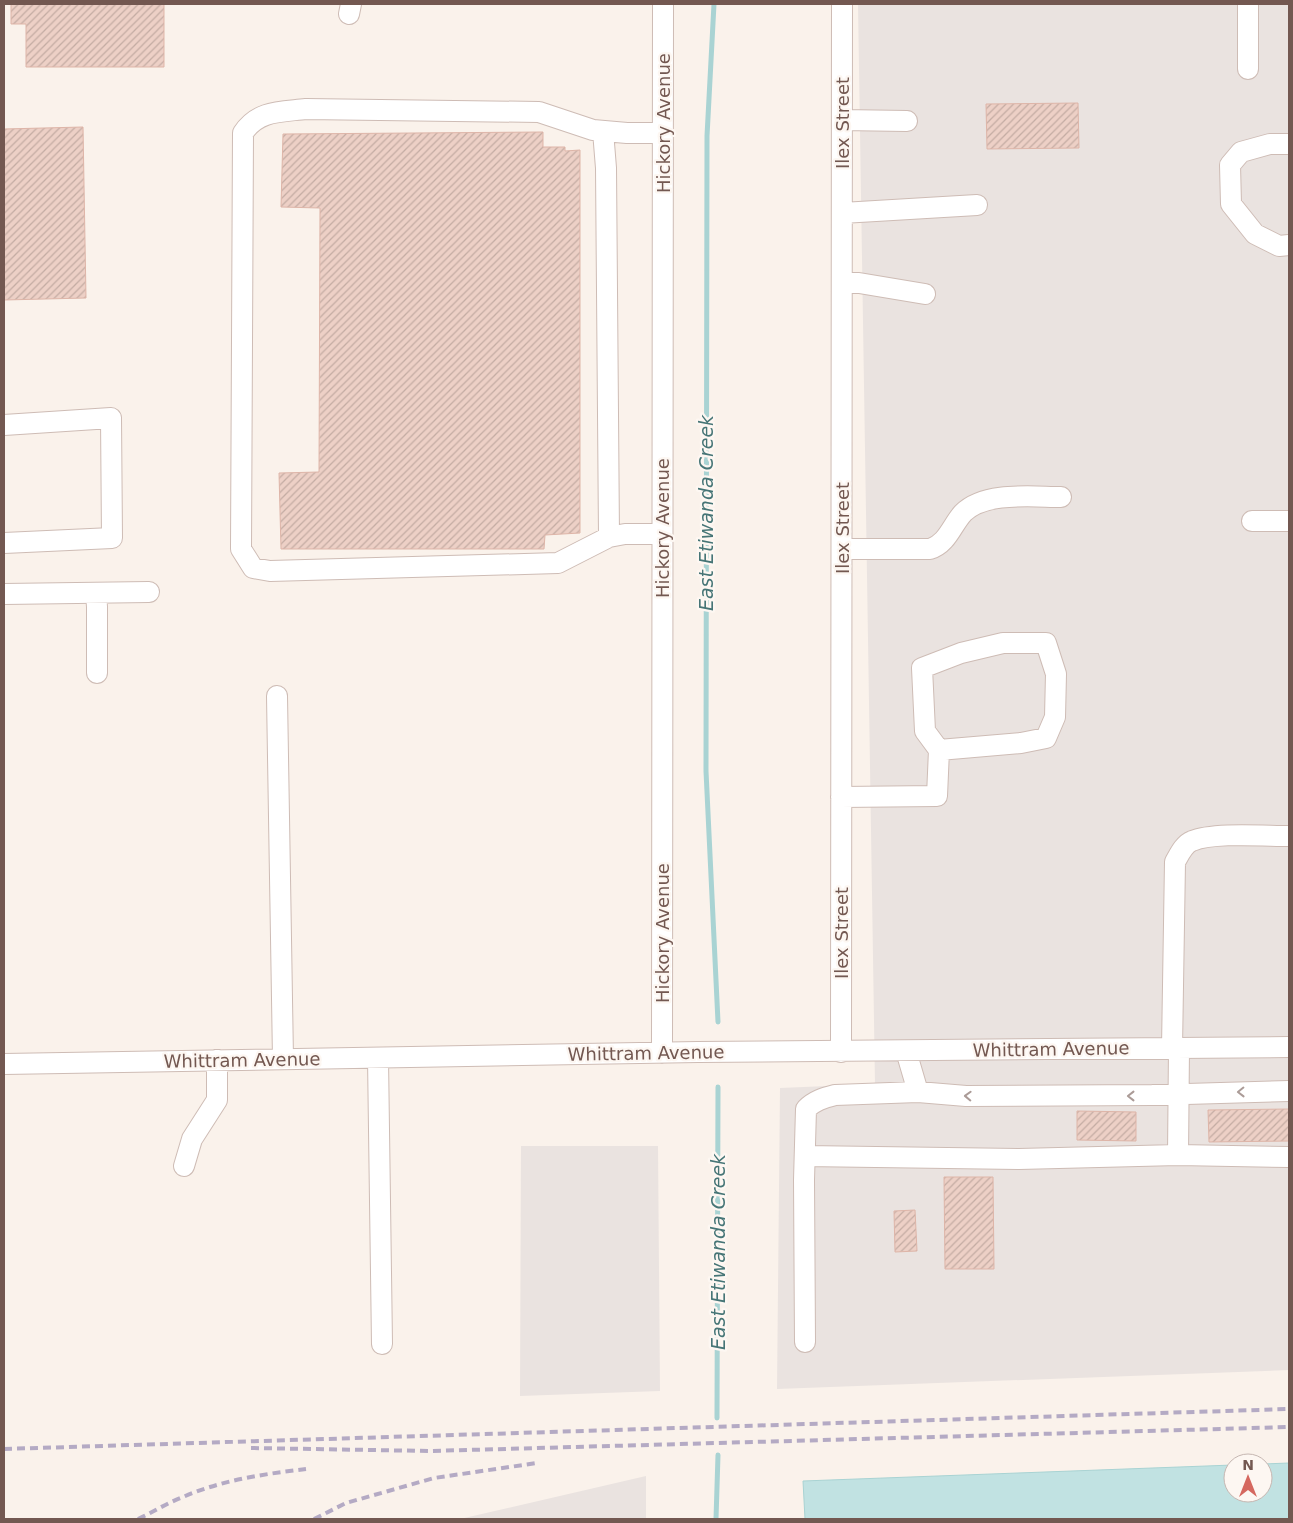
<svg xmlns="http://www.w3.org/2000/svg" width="1293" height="1523" viewBox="0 0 1293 1523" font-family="'DejaVu Sans',sans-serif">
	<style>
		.industrial { fill: #eae3e0 }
		.water { fill: #c1e2e2; stroke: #a9d3d3 }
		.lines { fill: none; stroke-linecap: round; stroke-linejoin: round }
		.stream { stroke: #a9d3d3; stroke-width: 5 }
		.building { fill: url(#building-hatch); stroke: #deb5a8 }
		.minor-casing { stroke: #cebcb5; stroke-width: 22 }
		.minor { stroke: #fff; stroke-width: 20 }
		.rail { stroke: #b4aac4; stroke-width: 4; stroke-dasharray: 8 5; stroke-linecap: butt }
		.oneway { stroke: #ab9b97 }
		.labels { text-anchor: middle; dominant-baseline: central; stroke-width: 4.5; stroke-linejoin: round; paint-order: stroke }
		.street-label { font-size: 18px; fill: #735851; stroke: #fdf7f2 }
		.water-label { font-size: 19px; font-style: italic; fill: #467576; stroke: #fdf7f2 }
	</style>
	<defs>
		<pattern id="building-hatch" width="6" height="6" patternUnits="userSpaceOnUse" patternTransform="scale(1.25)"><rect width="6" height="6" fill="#edd0c6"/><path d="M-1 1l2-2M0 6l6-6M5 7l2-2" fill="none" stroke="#c4aca3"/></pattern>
	</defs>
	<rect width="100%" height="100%" fill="#faf2eb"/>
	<path class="industrial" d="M858 4H1289V1370L777 1389 780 1088 875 1084Z
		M521 1146H658L660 1391 520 1396Z
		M646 1476V1519H460Z"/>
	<path class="water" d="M1289 1463V1519H805L803 1481 1233 1465V1493H1263V1464Z"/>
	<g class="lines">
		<path class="stream" d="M714 4 707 136 706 771 718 1022
			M717 1418 718 1087
			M716 1519 718 1455"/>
	</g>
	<path class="building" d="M11 4H164V67H26V24H11Z
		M1078 103 1079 148 987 149 986 104Z
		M83 127 86 298 4 300V129Z
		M543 132V147H565V151L580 150V533L545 535 544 549H281L279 473 319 472 320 208 281 207 283 134Z
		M1289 1109V1141L1209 1142 1208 1110Z
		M1077 1111 1136 1112V1141L1077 1140Z
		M944 1177H993L994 1269H945Z
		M915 1210 917 1251 895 1252 894 1211Z"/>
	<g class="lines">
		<g class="minor-casing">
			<path id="minor" d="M349 14 351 4
				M1248 69V4
				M842 120 907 121
				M603 131 606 168 609 537
				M1289 144H1270L1241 152 1230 165 1231 204 1255 234 1279 246 1289 245
				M842 213 977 205
				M842 283H859L925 294
				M4 425 111 418 112 538 4 543
				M1252 521H1289
				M662 534H625L609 537 558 563 270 571 253 568 241 549 243 133C258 110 281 112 306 109L539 112 593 130 627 133H663
				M842 549H930C947 544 952 525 963 513 985 491 1033 497 1061 497
				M96 593 97 607V673
				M4 594 149 592
				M277 696 283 1059
				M841 797 937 796 939 750 925 731 922 668 961 653 1003 643H1046L1056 674 1055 717 1046 738 1021 743 939 750
				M1172 1048 1175 862C1179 855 1184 844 1192 841 1213 832 1265 836 1289 836
				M906 1051 918 1092
				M841 1052 842 4
				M662 1053 663 4
				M378 1058 382 1344
				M4 1064 698 1052 1289 1047
				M1178 1155 1179 1048
				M805 1156 1019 1159 1178 1155 1289 1157
				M184 1166 192 1139 217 1100V1060
				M805 1342 804 1180 806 1109C814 1101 823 1098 835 1095L918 1092 966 1096 1152 1095 1289 1091"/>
		</g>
		<use href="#minor" class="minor"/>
		<path class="rail" d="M251 1448 431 1451 1289 1427
			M4 1449 1289 1409
			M138 1519C153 1512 167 1503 183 1497 222 1480 264 1474 306 1469
			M314 1519 346 1503 434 1478 537 1463"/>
	</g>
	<defs><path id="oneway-chevron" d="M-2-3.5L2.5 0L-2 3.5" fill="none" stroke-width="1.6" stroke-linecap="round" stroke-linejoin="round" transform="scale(1.25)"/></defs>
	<g class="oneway">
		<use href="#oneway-chevron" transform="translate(1241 1092) rotate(179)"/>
		<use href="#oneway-chevron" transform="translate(968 1096) rotate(-178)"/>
		<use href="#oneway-chevron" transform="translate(1131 1096) rotate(180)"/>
	</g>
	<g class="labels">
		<g class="street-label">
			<text transform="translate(663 123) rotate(-90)">Hickory Avenue</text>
			<text transform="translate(842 123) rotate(-90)">Ilex Street</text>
			<text transform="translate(662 528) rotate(-90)">Hickory Avenue</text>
			<text transform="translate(842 528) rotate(-90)">Ilex Street</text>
			<text transform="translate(662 933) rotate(-90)">Hickory Avenue</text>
			<text transform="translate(841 933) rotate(-90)">Ilex Street</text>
			<text transform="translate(1051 1049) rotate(-1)">Whittram Avenue</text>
			<text transform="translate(646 1053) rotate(-1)">Whittram Avenue</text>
			<text transform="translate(242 1060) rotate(-1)">Whittram Avenue</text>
		</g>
		<g class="water-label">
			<text transform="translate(706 513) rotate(-90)">East Etiwanda Creek</text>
			<text transform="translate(718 1252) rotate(-90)">East Etiwanda Creek</text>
		</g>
	</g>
	<rect width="1293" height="1523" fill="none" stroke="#735851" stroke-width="10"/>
	<g transform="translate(1248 1478)"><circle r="24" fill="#fdf7f2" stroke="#c6b7b2"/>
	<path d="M0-4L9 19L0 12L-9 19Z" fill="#d5685f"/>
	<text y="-8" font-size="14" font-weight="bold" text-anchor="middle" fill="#735851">N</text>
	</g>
</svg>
